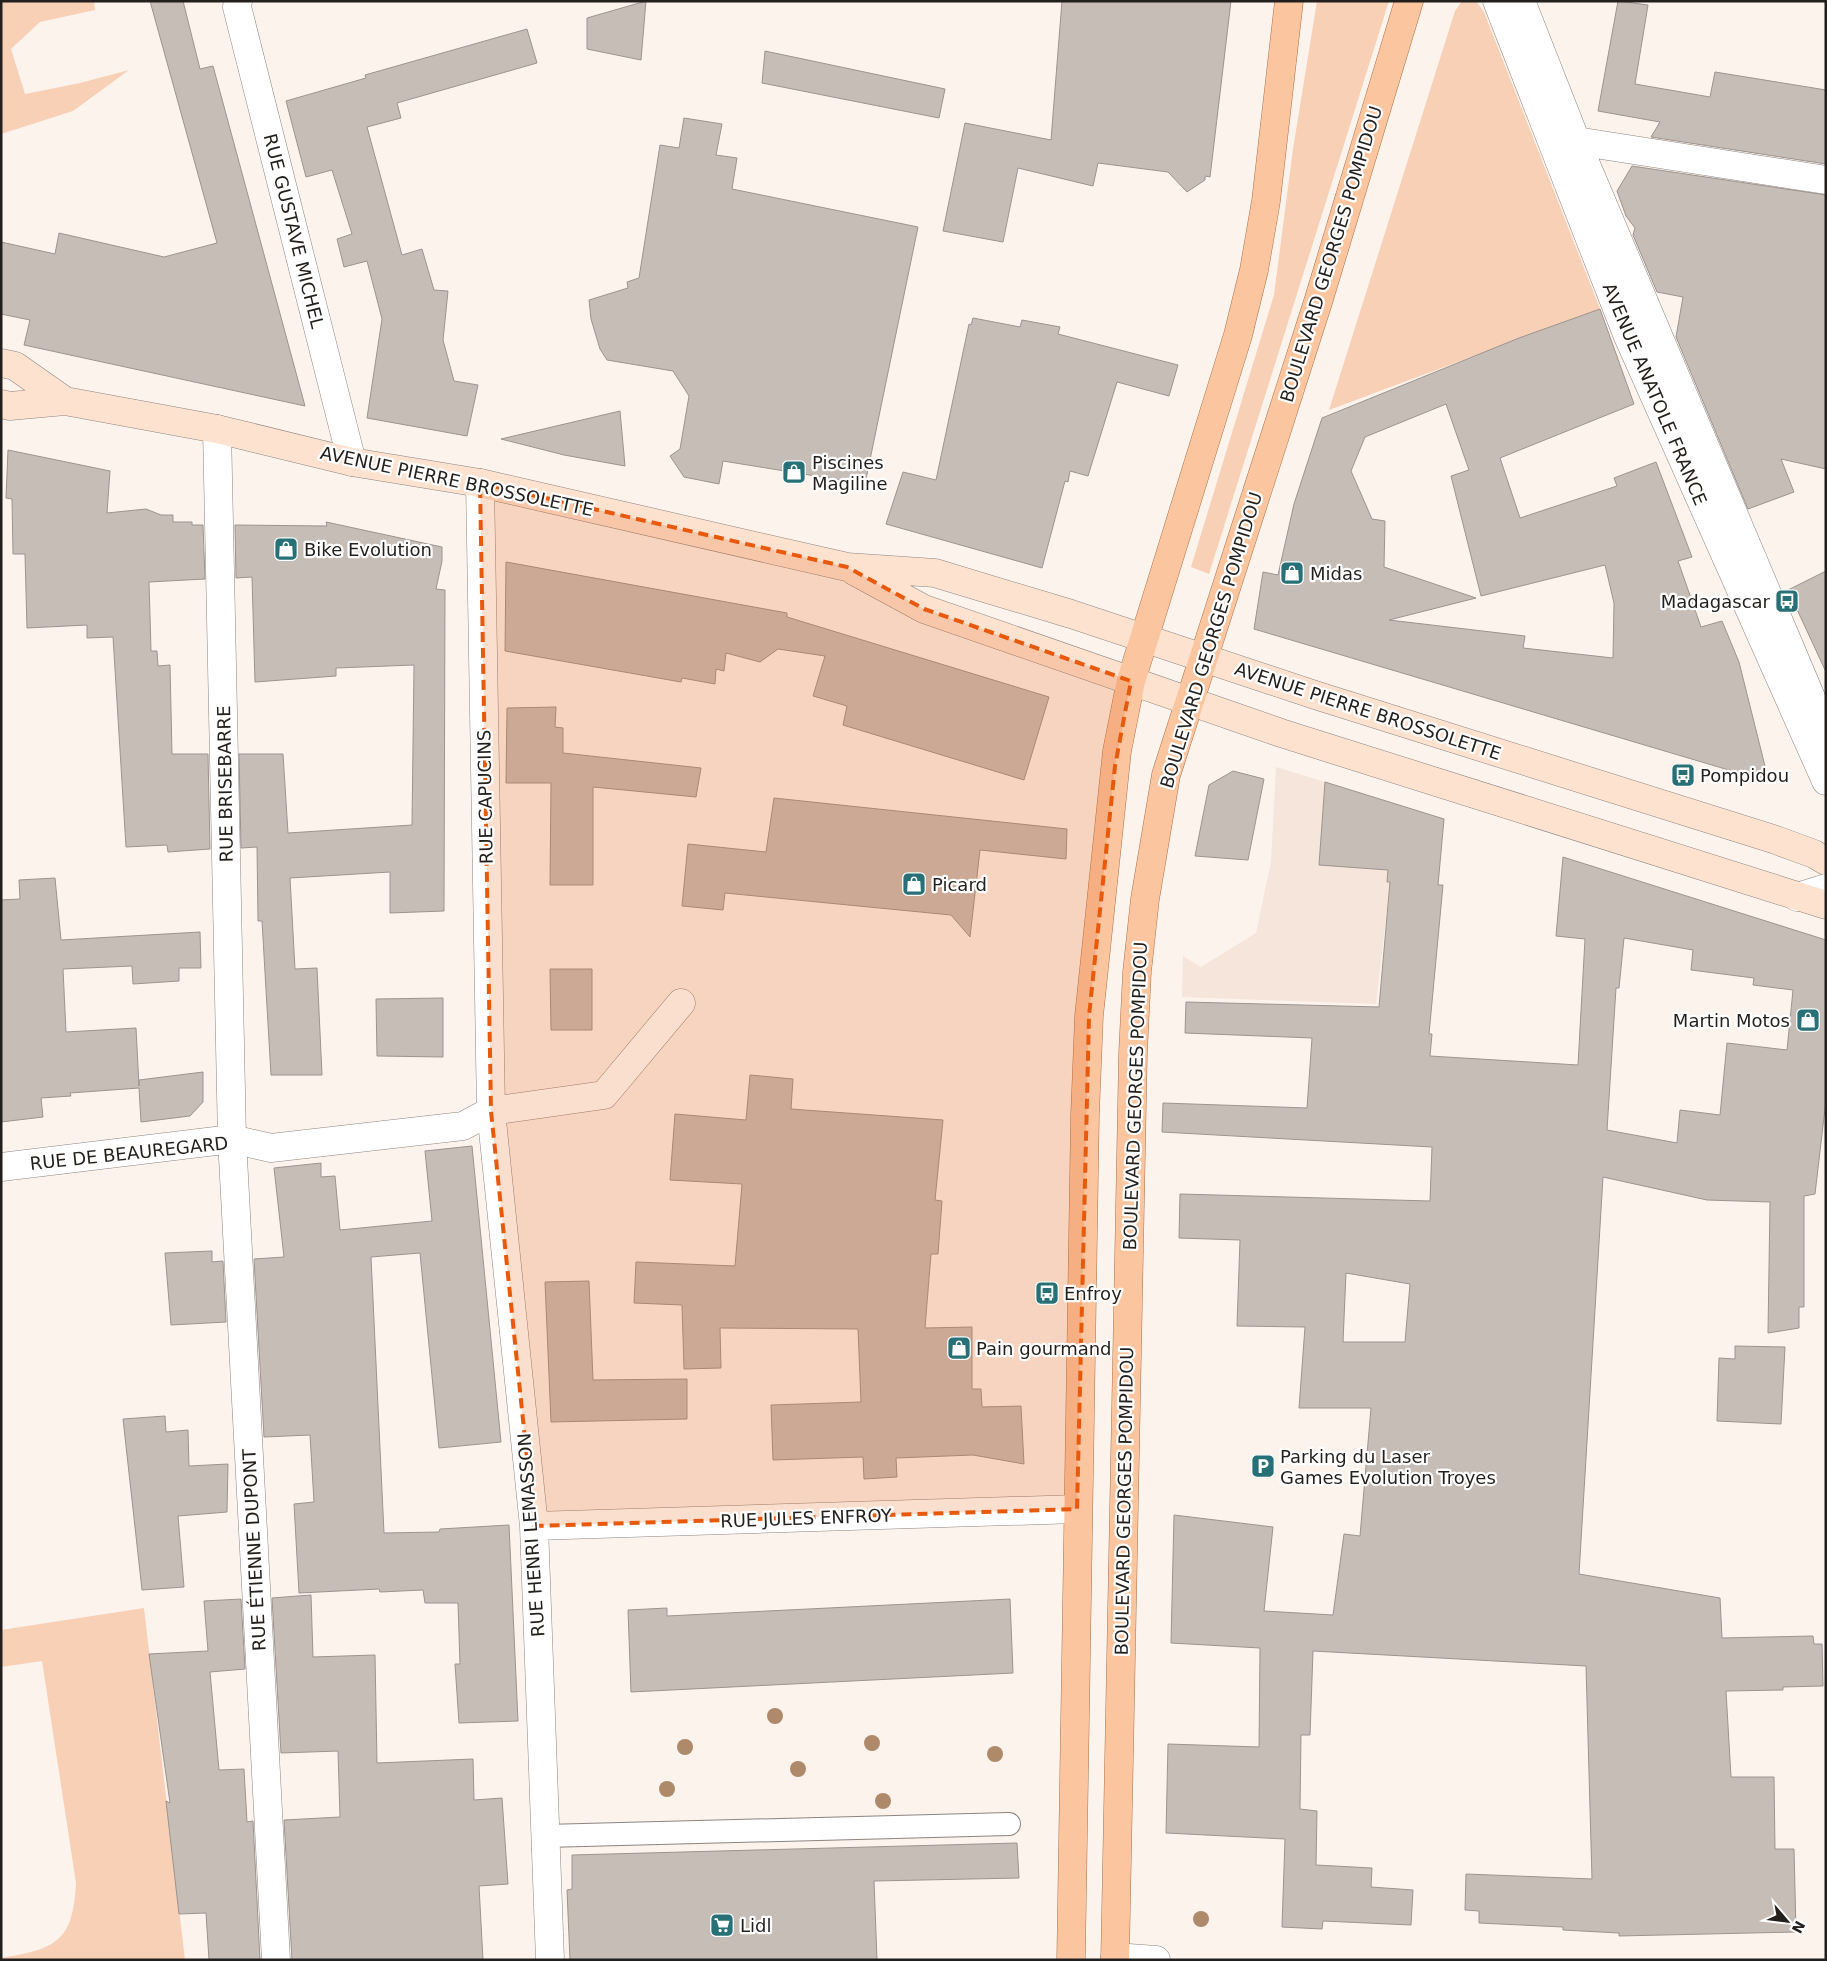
<svg xmlns="http://www.w3.org/2000/svg" width="1827" height="1961" viewBox="0 0 1827 1961" font-family="'DejaVu Sans',sans-serif">
	<style>
		.built { fill: #f5e5da }
		.green { fill: #f7d0b6 }
		.building { fill: #c6bdb7; stroke: #9d948f; fill-rule: evenodd }
		.lines { fill: none; stroke-linecap: round; stroke-linejoin: round }
		.lane-casing { stroke: #8e8580; stroke-width: 24 }
		.street-casing { stroke: #8e8580; stroke-width: 29 }
		.secondary-casing { stroke: #8e8580; stroke-width: 29 }
		.primary-casing { stroke: #ad7249; stroke-width: 29 }
		.lane { stroke: #fff; stroke-width: 22 }
		.street { stroke: #fff; stroke-width: 28 }
		.secondary { stroke: #fde2d0; stroke-width: 28 }
		.primary { stroke: #fbc5a0; stroke-width: 28 }
		.tree { fill: #ae8a6b }
		.marked { fill: #e8590c; fill-opacity: 0.2; stroke: #e8590c; stroke-width: 4; stroke-dasharray: 10 6; stroke-linejoin: round }
		.labels { text-anchor: middle; dominant-baseline: central; stroke-width: 4.5; stroke-linejoin: round; paint-order: stroke }
		.street-label { font-size: 18px; fill: #221f1c; stroke: #fff }
		.poi-label { font-size: 18px; fill: #221f1c; stroke: #fff; text-anchor: start }
	</style>
	<rect width="100%" height="100%" fill="#fcf3ed"/>
	<path class="built" d="M1276 767 1393 803 1387 882H1390L1376 1004 1182 997 1183 956 1201 967 1256 933 1271 862Z"/>
	<path class="green" d="M1 1H94L95 10 40 22 11 49 25 94 80 83 129 70 73 111 1 134Z
		M1317 1H1389L1209 574 1191 567 1274 295 1293 149Z
		M1462 1H1476L1484 12 1600 309 1329 410 1455 11Z
		M144 1608 185 1960H1V1958C56 1949 73 1942 76 1883L42 1661 1 1667V1630Z"/>
	<path class="building" d="M150 1H183L200 69 213 66 305 406 24 345 30 320 1 314V242L55 254 59 233 164 257 217 243Z
		M646 1 641 60 587 49V18Z
		M1062 1H1231L1210 177 1205 176V180L1187 192 1168 172 1098 163 1093 186 1018 168 1003 242 943 231 965 123 1051 140Z
		M1618 1 1648 5 1635 84 1710 97 1715 72 1826 90V164L1651 137 1660 122 1598 111Z
		M527 29 537 63 397 103 401 118 367 127 402 255 422 249 434 290 448 291 443 340 454 381 478 385 467 436 367 418 382 319 367 261 344 267 337 239 352 234 332 170 306 177 286 101 366 78 365 75Z
		M765 51 945 89 939 118 762 83Z
		M684 118 722 124 716 155 737 158 732 189 918 227 865 484 723 461 719 484 684 477 670 456 680 449 689 396 673 371 607 360 600 349 591 319 589 300 628 288 627 282 639 278 660 145 679 148Z
		M1632 166 1826 195V469L1781 459 1794 492 1748 509 1676 337 1683 297 1657 292 1633 235 1635 228 1626 216 1617 191Z
		M1600 309 1634 404 1500 458 1520 518 1617 486 1614 478 1656 462 1692 557 1678 561 1701 627 1722 621 1739 662 1769 782 1254 629 1263 572 1278 575 1294 504 1322 418 1519 338ZM1446 404 1469 470 1451 476 1481 596 1605 565 1614 603 1613 658 1523 648 1525 636 1389 620 1476 598 1384 567 1385 521 1372 519 1351 471 1365 437Z
		M973 318 1020 327 1022 320 1060 327 1058 334 1178 365 1169 396 1117 382 1088 476 1070 471 1068 482 1065 481 1042 568 886 524 903 472 936 480 969 324 971 325Z
		M620 411 625 466 564 455 501 439Z
		M8 450 110 471 107 513 146 509 161 515H173V522H192V525H203L205 579 149 582 151 651H157L158 666 170 665 172 754H208L210 849 168 852 167 845 126 847 113 637 87 638V625L27 628 25 554H13L12 499 6 498Z
		M326 522 442 547V561L436 589 445 590 444 911 390 913V872L290 878 295 969 317 968 322 1075H271L262 921H258L257 847 241 848 239 754H283L288 833 412 825 414 665 336 668V676L255 682 252 577 236 578 235 525 327 526Z
		M506 562 787 613V617L1049 697 1024 780 843 725 847 706 813 696 825 656 778 649 760 662 726 653 724 671 716 669 715 684 682 678 681 682 505 651Z
		M1826 571V672L1788 590Z
		M556 707 555 727 563 728V753L701 768 696 797 593 787V885H550L551 783H506L507 708Z
		M1233 771 1264 779 1248 860 1195 856 1209 785Z
		M1325 782 1444 819 1438 885H1443L1429 1034H1432L1430 1056 1578 1065 1585 939 1556 936 1563 857 1826 940V1100L1815 1194 1804 1196V1307H1799V1328L1768 1333 1770 1202 1707 1200 1603 1177 1579 1574 1720 1598 1722 1638 1813 1636 1814 1644H1822L1823 1686 1783 1687V1690L1726 1691 1731 1777H1774L1775 1849H1794L1796 1932 1619 1936V1933L1563 1930V1927L1479 1923V1911L1465 1910 1466 1874 1592 1879 1586 1666 1313 1651 1310 1735H1301L1300 1809 1317 1811 1316 1865 1372 1868 1371 1887 1413 1890 1411 1925 1323 1921 1322 1929 1282 1927 1285 1839 1166 1833 1168 1744 1259 1747 1260 1648 1171 1643 1174 1515 1273 1527 1264 1611 1333 1615 1344 1534 1360 1536 1371 1408H1299L1305 1327 1237 1326 1240 1240 1179 1238 1180 1194 1430 1201 1432 1147 1162 1132 1163 1103 1307 1108 1312 1038 1185 1033 1186 1002 1379 1007 1390 882H1387L1388 870 1319 865ZM1624 938 1693 950 1691 970 1754 978 1753 985 1793 990 1787 1050 1727 1043 1720 1115 1680 1110 1677 1143 1607 1130 1616 988H1619ZM1346 1273 1410 1284 1405 1342H1343Z
		M774 798 1067 829 1066 859 980 850 970 937 951 915 725 893 723 910 682 906 688 844 766 852Z
		M55 878 61 940 200 932 201 968H179V981L133 984 132 966 63 969 66 1032 136 1028 139 1086V1080L203 1072V1102L190 1116 141 1122 139 1088 70 1093 71 1096 41 1098 43 1117 1 1122V900L20 899 19 880Z
		M550 969H592V1030H551Z
		M443 998V1057L377 1056 376 999Z
		M750 1075 793 1079 791 1109 943 1120 935 1200 942 1201 938 1254H931L925 1328 972 1327V1389H981L982 1407 1021 1406 1024 1464 973 1455 896 1458 897 1477 864 1479 863 1457 773 1460 771 1405 861 1402 858 1329 720 1328 721 1368 684 1369 682 1305 634 1303 636 1262 735 1266 742 1184 670 1180 675 1114 746 1120Z
		M472 1146 501 1442 439 1448 420 1253 371 1257 384 1533 439 1532 440 1529 509 1525 518 1721 459 1723 455 1664H460L458 1603H425L423 1590 380 1592 379 1589 299 1593 294 1504 314 1502 310 1435 264 1437 254 1259 284 1257 274 1168 321 1163V1177L335 1176 340 1230 432 1221 425 1151Z
		M212 1251V1262L223 1261 226 1322 171 1325 165 1253Z
		M589 1281 593 1380 687 1379V1419L551 1422 545 1282Z
		M1735 1346 1785 1347 1781 1424 1717 1421 1719 1358 1735 1359Z
		M165 1416 166 1432 188 1430 189 1466 228 1464 227 1512 178 1516 184 1587 142 1590 123 1419Z
		M311 1595 313 1657 375 1655 377 1763 473 1759 474 1800 502 1798 508 1884 479 1886 483 1960H292L284 1820 340 1817 338 1751 281 1753 272 1598Z
		M241 1599 245 1669 210 1672 219 1770 244 1769 247 1822 253 1821 260 1960H209L206 1913 179 1914 166 1801 170 1803 149 1654 208 1651 204 1601Z
		M1010 1599 1013 1673 631 1692 628 1610 667 1608V1616Z
		M1017 1843 1019 1878 874 1881 877 1960H570L567 1890 572 1889V1855Z"/>
	<g class="lines">
		<g class="lane-casing">
			<path id="lane" d="M545 1836 1009 1824"/>
		</g>
		<g class="street-casing">
			<path id="street" d="M238 1 237 7 352 462
				M1497 1 1627 334 1826 781
				M1521 1 1576 141 1826 733
				M1576 141 1826 180
				M217 429 232 1139 276 1960
				M480 483 491 1111 534 1526 550 1960
				M1797 897 1826 888
				M1 1167 232 1139 271 1148 463 1126 491 1111 604 1095 681 1003
				M534 1526 1077 1509
				M1115 1957 1156 1960"/>
		</g>
		<g class="secondary-casing">
			<path id="secondary" d="M1 363 15 366 65 401
				M1 404 10 406 65 401 217 429 352 462 480 483 847 567 935 573 1071 614 1315 695 1776 840 1814 854 1826 861
				M854 571 924 609 1281 733 1826 905"/>
		</g>
		<g class="primary-casing">
			<path id="primary" d="M1071 1960 1085 1115 1089 1016 1117 751 1131 681 1238 335 1254 270 1266 201 1289 1
				M1115 1960 1133 1053 1137 972 1145 899 1166 775 1318 302 1409 1"/>
		</g>
		<use href="#lane" class="lane"/>
		<use href="#street" class="street"/>
		<use href="#secondary" class="secondary"/>
		<use href="#primary" class="primary"/>
	</g>
	<g class="tree">
		<circle cx="775" cy="1716" r="8"/>
		<circle cx="872" cy="1743" r="8"/>
		<circle cx="685" cy="1747" r="8"/>
		<circle cx="995" cy="1754" r="8"/>
		<circle cx="798" cy="1769" r="8"/>
		<circle cx="667" cy="1789" r="8"/>
		<circle cx="883" cy="1801" r="8"/>
		<circle cx="1201" cy="1919" r="8"/>
	</g>
	<path class="marked" d="M480 483 847 567 924 609 1131 681 1115 766 1089 1016 1077 1509 534 1526 491 1111Z"/>
	<defs>
		<g id="shop-square" transform="scale(1.25)"><rect x="-9" y="-9" width="18" height="18" rx="4" fill="#277176" stroke="#fff"/><path d="M-5-2.5h2.3a2.7 3.5 0 0 1 5.4 0H5L5.5 6h-11ZM-1.5-2.5h3a1.5 2.3 0 0 0-3 0Z" fill="#fff"/></g>
		<g id="bus-square" transform="scale(1.25)"><rect x="-9" y="-9" width="18" height="18" rx="4" fill="#277176" stroke="#fff"/><path d="M-5-6H5V4H4V6H2V4H-2V6H-4V4H-5ZM-3.5-4V0h7V-4ZM-3.5 1.2v1.5H-2V1.2ZM2 1.2v1.5H3.5V1.2Z" fill="#fff"/></g>
		<g id="parking-square" transform="scale(1.25)"><rect x="-9" y="-9" width="18" height="18" rx="4" fill="#277176" stroke="#fff"/><path d="M-3.5-5.5H1a3.5 3.5 0 0 1 0 7H-1V5.5H-3.5ZM-1-3.4V-.6H.8a1.4 1.4 0 0 0 0-2.8Z" fill="#fff"/></g>
		<g id="supermarket-square" transform="scale(1.25)"><rect x="-9" y="-9" width="18" height="18" rx="4" fill="#277176" stroke="#fff"/><path d="M-6-5.5h2.5l.6 2H6L4.5 2H-2.5L-4.4-4H-6ZM-1.5 3.2a1.3 1.3 0 1 0 .1 0ZM3 3.2a1.3 1.3 0 1 0 .1 0Z" fill="#fff"/></g>
	</defs>
	<g fill-rule="evenodd">
		<use href="#shop-square" x="794" y="472"/>
		<use href="#shop-square" x="286" y="549"/>
		<use href="#shop-square" x="1292" y="573"/>
		<use href="#bus-square" x="1787" y="601"/>
		<use href="#bus-square" x="1683" y="775"/>
		<use href="#shop-square" x="914" y="884"/>
		<use href="#shop-square" x="1808" y="1020"/>
		<use href="#bus-square" x="1047" y="1293"/>
		<use href="#shop-square" x="959" y="1348"/>
		<use href="#parking-square" x="1263" y="1466"/>
		<use href="#supermarket-square" x="722" y="1925"/>
	</g>
	<g class="labels">
		<g class="street-label">
			<text transform="translate(294 231) rotate(76)">RUE GUSTAVE MICHEL</text>
			<text transform="translate(1331 254) rotate(-73)">BOULEVARD GEORGES POMPIDOU</text>
			<text transform="translate(1655 394) rotate(67)">AVENUE ANATOLE FRANCE</text>
			<text transform="translate(457 481) rotate(12)">AVENUE PIERRE BROSSOLETTE</text>
			<text transform="translate(1211 640) rotate(-73)">BOULEVARD GEORGES POMPIDOU</text>
			<text transform="translate(1368 711) rotate(18)">AVENUE PIERRE BROSSOLETTE</text>
			<text transform="translate(225 784) rotate(-91)">RUE BRISEBARRE</text>
			<text transform="translate(485 797) rotate(-91)">RUE CAPUCINS</text>
			<text transform="translate(1135 1096) rotate(-88)">BOULEVARD GEORGES POMPIDOU</text>
			<text transform="translate(129 1153) rotate(-6)">RUE DE BEAUREGARD</text>
			<text transform="translate(1124 1501) rotate(-89)">BOULEVARD GEORGES POMPIDOU</text>
			<text transform="translate(806 1518) rotate(-2)">RUE JULES ENFROY</text>
			<text transform="translate(531 1535) rotate(-94)">RUE HENRI LEMASSON</text>
			<text transform="translate(254 1550) rotate(-93)">RUE ÉTIENNE DUPONT</text>
		</g>
		<g class="poi-label">
			<text x="812" y="462">Piscines<tspan x="812" dy="21">Magiline</tspan></text>
			<text x="304" y="549">Bike Evolution</text>
			<text x="1310" y="573">Midas</text>
			<text x="1770" y="601" text-anchor="end">Madagascar</text>
			<text x="1700" y="775">Pompidou</text>
			<text x="932" y="884">Picard</text>
			<text x="1790" y="1020" text-anchor="end">Martin Motos</text>
			<text x="1064" y="1293">Enfroy</text>
			<text x="976" y="1348">Pain gourmand</text>
			<text x="1280" y="1456">Parking du Laser<tspan x="1280" dy="21">Games Evolution Troyes</tspan></text>
			<text x="740" y="1925">Lidl</text>
		</g>
	</g>
	<rect width="1827" height="1961" fill="none" stroke="#221f1c" stroke-width="5"/>
	<g transform="translate(1787 1921) rotate(118)" stroke="#ffffff" stroke-width="4" paint-order="stroke">
	<path d="M0-4L9 19L0 12L-9 19Z" fill="#221f1c"/>
	<text y="-8" font-size="14" font-weight="bold" text-anchor="middle" fill="#221f1c">N</text>
	</g>
</svg>
